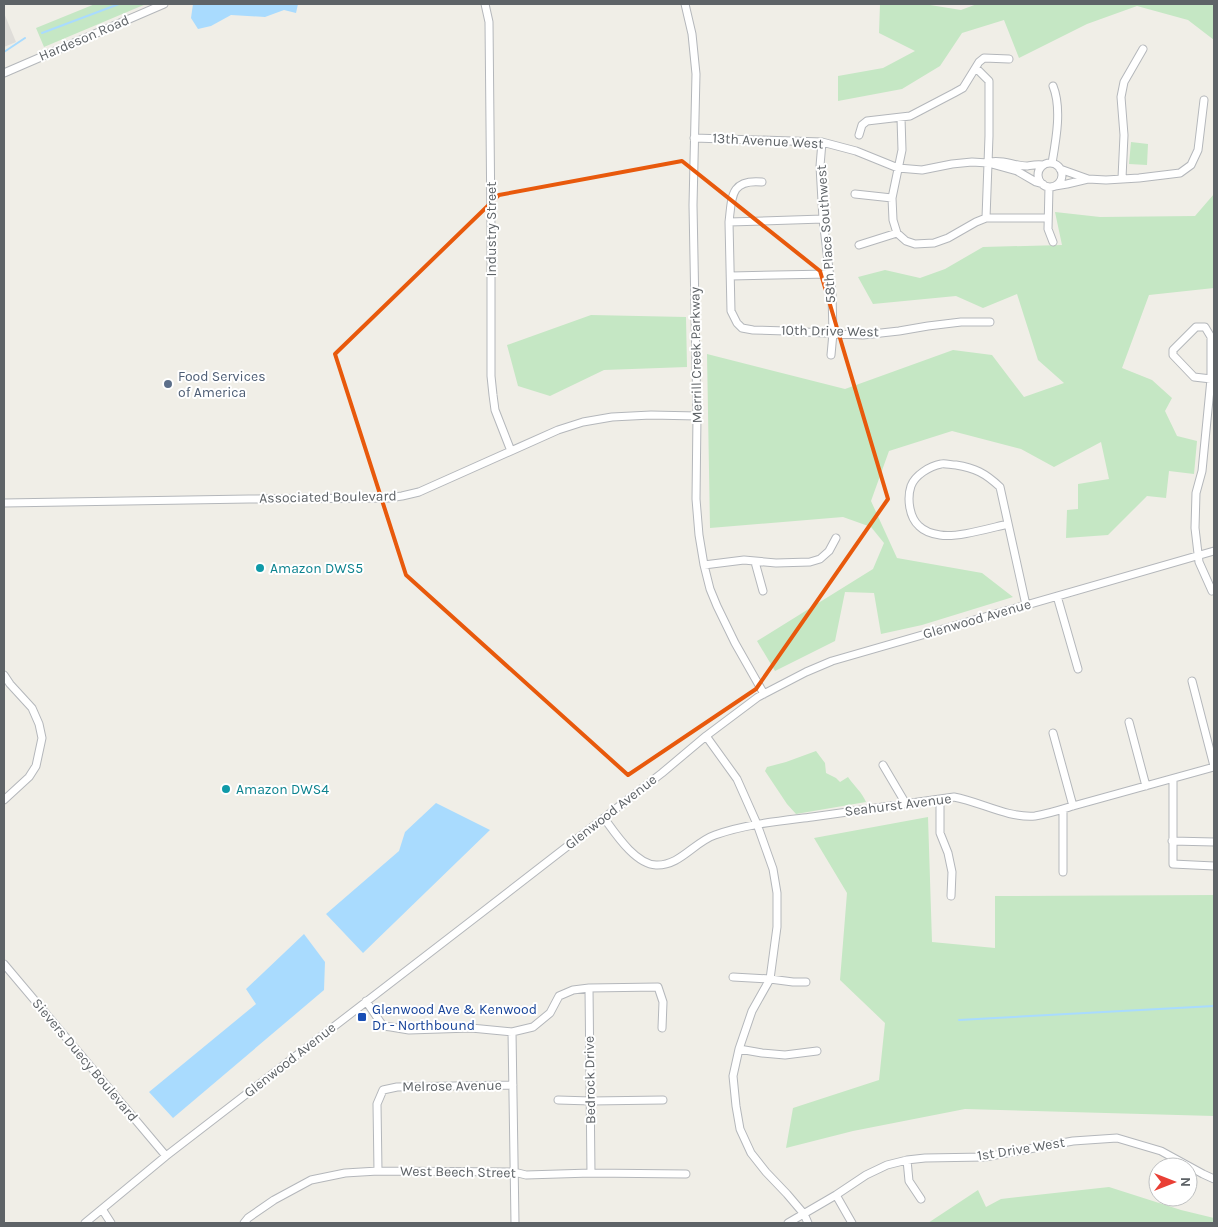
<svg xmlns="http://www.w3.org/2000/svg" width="1218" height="1227" viewBox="0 0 1218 1227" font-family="Karla,sans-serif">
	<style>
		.industrial { fill: #dfddd9 }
		.green { fill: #c5e7c4 }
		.water { fill: #a9dbfe }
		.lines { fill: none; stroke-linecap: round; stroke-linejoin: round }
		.stream { stroke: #a9dbfe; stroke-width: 2 }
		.minor-casing { stroke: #b4b7bb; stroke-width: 9 }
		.minor { stroke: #fff; stroke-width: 7 }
		.marked { fill: none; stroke: #e8590c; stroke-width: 4; stroke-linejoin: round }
		.service-dot { fill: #5c6f8a; stroke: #fff; stroke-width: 2 }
		.culture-dot { fill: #0f9aa8; stroke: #fff; stroke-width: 2 }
		.transit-dot { fill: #1a4fb4; stroke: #fff; stroke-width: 2 }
		.labels { text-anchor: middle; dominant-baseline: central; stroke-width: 4; stroke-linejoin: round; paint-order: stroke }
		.street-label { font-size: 14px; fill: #5e6367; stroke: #fff }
		.service-label { font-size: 14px; fill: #4e5e75; stroke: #fff; text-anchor: start }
		.culture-label { font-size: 14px; fill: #0d838f; stroke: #fff; text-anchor: start }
		.transit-label { font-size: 14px; fill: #164399; stroke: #fff; text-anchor: start }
	</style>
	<rect width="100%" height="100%" fill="#f0eee7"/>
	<path class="industrial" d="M4 13 16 42 4 47Z"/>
	<path class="green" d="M95 4H146L44 47 36 28Z
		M880 4H924L961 10 977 4H1214V40L1188 20 1137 6 1087 24 1019 58 1004 20 962 33 940 66 902 89 838 101V76L883 68 915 51 879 33Z
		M1131 142 1148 144 1147 165 1129 164Z
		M1214 194V288L1149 295 1122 368 1152 380 1172 398 1165 411 1177 436 1197 441 1194 474 1169 471 1166 498 1147 496 1108 535 1066 538 1067 510 1078 509V484L1109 479 1101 442 1054 467 1021 449 952 431 889 451 871 501 897 558 982 573 1013 597 922 625 881 634 874 593 845 592 835 641 775 671 757 641 873 569 884 543 871 527 843 517 710 528 707 354 845 389 953 350 992 355 1024 397 1064 383 1038 360 1017 294 983 308 956 296 873 304 858 277 885 270 920 278 945 269 983 247 1062 245 1055 212 1100 217 1195 216Z
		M591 315 686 317 687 367 604 370 550 396 518 386 507 345Z
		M816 751 825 763 826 773 836 778 840 782 848 777C854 786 862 792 866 802L796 814 787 804 765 771 767 767 786 762Z
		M928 817 932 942 995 948V896L1214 895V1116L965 1109 853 1131 786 1148 793 1108 879 1080 885 1023 840 980 847 893 814 838Z
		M1109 1187 1181 1210 1214 1218V1223H928L978 1190 986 1207 1001 1199Z"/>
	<path class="water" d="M193 4H298L296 13 284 10 265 17 231 15 211 26 198 29 191 18Z
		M436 803 490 830 363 953 326 914 399 851 405 832Z
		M304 934 325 962 324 990 173 1118 149 1092 256 1004 246 989Z"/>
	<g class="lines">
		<path class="stream" d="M42 33 119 4
			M4 52 25 38
			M959 1020 1214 1006"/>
		<g class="minor-casing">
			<path id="minor" d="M485 4 489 22 491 228V376L493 395 495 410 511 451
				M685 4 692 34 696 74 693 205 697 416 696 499 699 535 704 565 710 589 717 606 735 643 764 694
				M976 68 989 81V136L986 218
				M4 73 164 4
				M859 135 862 125 867 121 910 116 954 93 963 88 979 62 984 58 1009 59
				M694 138 822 142 856 151 898 168 922 170 952 164 972 162 988 163 1017 171 1036 182 1043 184
				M822 142 820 166 823 219 832 295 833 333 831 355
				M990 162C1003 159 1014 166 1027 166 1033 165 1037 164 1043 165
				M1052 163C1056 140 1062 108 1053 86
				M1038 175a12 12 0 1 1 24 0a12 12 0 1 1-24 0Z
				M1060 169 1088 179 1106 180 1139 178 1180 173 1191 165 1198 150 1204 100
				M1122 178 1124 135 1121 97 1124 82 1143 49
				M762 182C730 179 732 197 729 222L731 311 737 323 742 328 753 330 786 331 863 335 899 331 928 326 961 322H990
				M1055 186 1067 184 1088 179
				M1049 187 1048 229 1053 242
				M855 194 892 198
				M729 222 823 219
				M897 233 893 220 892 198 902 150 901 118
				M859 245 897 233 906 241 915 244 934 243 948 238 976 222 986 218H1048
				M731 276 830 274
				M1211 379 1194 377 1173 355V350L1196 327H1205L1211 337V379L1202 471 1196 493 1195 528 1199 562 1212 591
				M4 503 249 499 388 498 402 496 419 492 558 430 583 422 612 417 651 415 697 416
				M1008 524C990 528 957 538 940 535 933 534 924 531 919 526 909 517 907 498 911 486 915 475 930 466 941 464 945 463 951 465 956 465 975 468 985 473 1000 487L1026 605
				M755 562 763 591
				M704 565 744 560 776 563 810 562 820 559 829 551 836 538
				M1057 596 1078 669
				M4 675 10 684 32 708 39 724 42 738 36 766 29 777 4 800
				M1192 681 1214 766
				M1129 722 1146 786
				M1053 733 1073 806
				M706 736 737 779 757 824 773 869 777 893V927L770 979 752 1011 739 1049 733 1076 736 1106 740 1129 751 1153 766 1172 787 1194 804 1214 808 1223
				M883 765 906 804
				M1173 779V864L1214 866
				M940 799V833L948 853 952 872 951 896
				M604 818C615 833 635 864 656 865 680 866 694 842 715 835 746 824 780 821 812 817 859 810 907 804 954 797 981 802 1007 818 1035 816 1048 814 1060 810 1073 806L1214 767
				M1172 841 1214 842
				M1063 872V809
				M4 964 166 1156
				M733 977 770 979 793 982H806
				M589 988 591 1173
				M366 1001 383 1026 391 1027 409 1030 471 1028 512 1032 533 1027 550 1013 559 996 573 990 589 988 658 987 663 1002 662 1028
				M512 1032 515 1223
				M739 1049 762 1053 785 1055 817 1051
				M558 1100 591 1101 663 1100
				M907 1160 909 1181 921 1199
				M378 1171 377 1104 383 1090 397 1087 513 1085
				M836 1195 852 1223
				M102 1209 111 1223
				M85 1223 166 1156 467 924 662 773 706 736 758 697 806 672 832 661 1214 551
				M244 1223 248 1218 274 1200 311 1180 345 1173 378 1171 514 1172 526 1175 591 1173 686 1174
				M788 1223 836 1195 866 1175 887 1165 907 1160 925 1158 985 1157 1073 1141 1117 1138 1161 1151 1203 1174 1214 1179"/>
		</g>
		<use href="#minor" class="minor"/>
	</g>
	<path class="marked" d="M682 161 820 271 888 499 756 689 628 775 406 575 335 354 499 195Z"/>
	<circle class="service-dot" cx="168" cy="384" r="5"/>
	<g class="culture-dot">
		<circle cx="260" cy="568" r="5"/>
		<circle cx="226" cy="789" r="5"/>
	</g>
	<rect class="transit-dot" x="357" y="1012" width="10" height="10" rx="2.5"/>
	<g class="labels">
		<g class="street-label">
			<text transform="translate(84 38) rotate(-23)">Hardeson Road</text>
			<text transform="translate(768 141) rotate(3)">13th Avenue West</text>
			<text transform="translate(491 229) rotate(-90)">Industry Street</text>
			<text transform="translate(826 234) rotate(-94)">58th Place Southwest</text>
			<text transform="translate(830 331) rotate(1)">10th Drive West</text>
			<text transform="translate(696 355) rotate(-91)">Merrill Creek Parkway</text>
			<text transform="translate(328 497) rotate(-1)">Associated Boulevard</text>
			<text transform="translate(977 619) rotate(-16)">Glenwood Avenue</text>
			<text transform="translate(898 805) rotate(-7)">Seahurst Avenue</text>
			<text transform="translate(611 812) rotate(-38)">Glenwood Avenue</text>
			<text transform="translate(85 1060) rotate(50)">Sievers Duecy Boulevard</text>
			<text transform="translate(290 1060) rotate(-38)">Glenwood Avenue</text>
			<text transform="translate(590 1080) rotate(-91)">Bedrock Drive</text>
			<text transform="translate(452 1086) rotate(-1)">Melrose Avenue</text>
			<text transform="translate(1021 1149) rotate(-9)">1st Drive West</text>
			<text transform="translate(458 1172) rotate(1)">West Beech Street</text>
		</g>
		<g class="service-label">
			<text x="178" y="376">Food Services<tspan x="178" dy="16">of America</tspan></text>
		</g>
		<g class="culture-label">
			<text x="270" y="568">Amazon DWS5</text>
			<text x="236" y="789">Amazon DWS4</text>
		</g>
		<g class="transit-label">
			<text x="372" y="1009">Glenwood Ave &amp; Kenwood<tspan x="372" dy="16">Dr - Northbound</tspan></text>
		</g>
	</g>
	<rect width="1218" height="1227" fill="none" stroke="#5e6367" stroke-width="10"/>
	<g transform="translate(1173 1182) rotate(90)"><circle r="24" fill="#ffffff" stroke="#bfc1c2"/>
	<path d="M0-4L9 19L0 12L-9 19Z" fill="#e93f35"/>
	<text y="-8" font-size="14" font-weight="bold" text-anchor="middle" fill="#5e6367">N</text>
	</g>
</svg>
